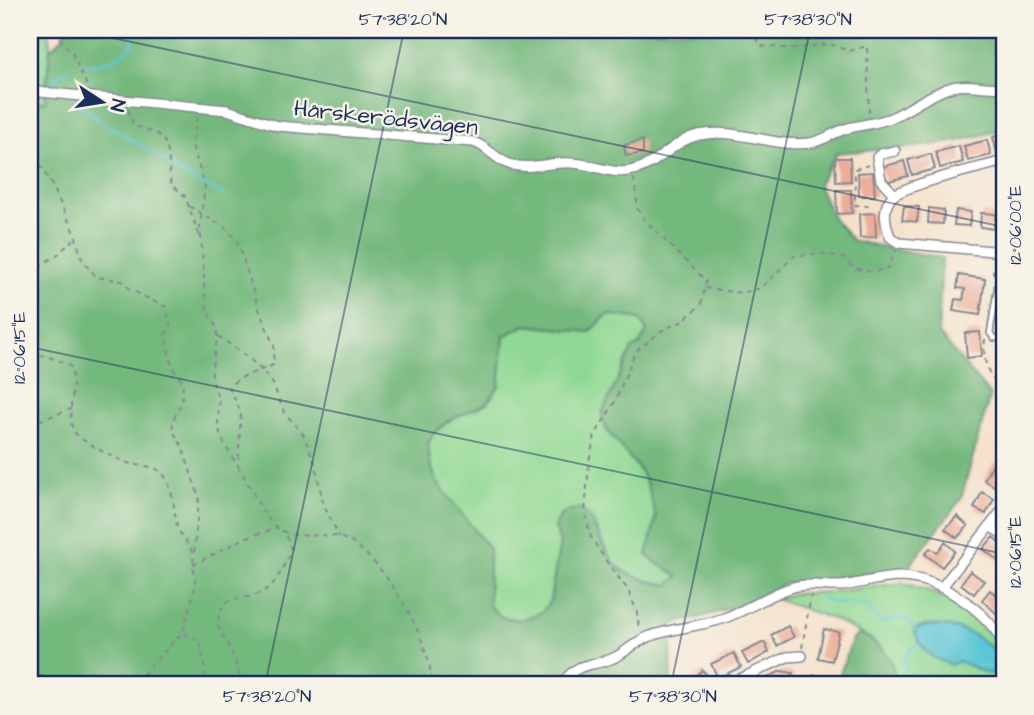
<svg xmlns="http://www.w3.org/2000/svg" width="1034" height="715" viewBox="0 0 1034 715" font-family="'Architects Daughter',sans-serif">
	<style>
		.green { fill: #8fd893; stroke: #558478; stroke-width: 2 }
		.forest { fill: #73b87d; stroke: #47746e; stroke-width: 2; fill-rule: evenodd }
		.water { fill: #5cc6d6; stroke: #3c7a9a; stroke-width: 2 }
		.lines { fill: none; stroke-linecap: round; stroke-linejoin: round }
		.stream { stroke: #5cc6d6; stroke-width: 2.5 }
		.building { fill: #edac97 }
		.service-casing { stroke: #888894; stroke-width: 8 }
		.minor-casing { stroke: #888894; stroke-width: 12 }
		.path { stroke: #888894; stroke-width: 2; stroke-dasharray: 5 5; stroke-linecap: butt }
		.service { stroke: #fff; stroke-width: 4.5 }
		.minor { stroke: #fff; stroke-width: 9 }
		.ticks { fill: none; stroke: #1b2f5e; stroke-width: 2; stroke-opacity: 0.45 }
		.labels { text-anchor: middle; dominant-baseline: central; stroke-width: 5; stroke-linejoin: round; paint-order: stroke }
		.street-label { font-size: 23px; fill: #1b2f5e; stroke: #f7f3e8 }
		.neatline { fill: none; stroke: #1b2f5e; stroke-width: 2.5 }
		.ticks-label { font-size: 18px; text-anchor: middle; fill: #1b2f5e }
	</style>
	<rect width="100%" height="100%" fill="#f7f3e8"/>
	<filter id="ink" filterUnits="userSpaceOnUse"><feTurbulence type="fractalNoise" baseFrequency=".0143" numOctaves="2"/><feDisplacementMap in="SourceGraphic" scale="14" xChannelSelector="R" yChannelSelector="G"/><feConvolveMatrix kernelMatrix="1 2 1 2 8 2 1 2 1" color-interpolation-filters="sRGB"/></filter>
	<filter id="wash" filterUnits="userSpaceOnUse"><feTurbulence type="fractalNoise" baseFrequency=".00686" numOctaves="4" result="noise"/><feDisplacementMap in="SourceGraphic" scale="28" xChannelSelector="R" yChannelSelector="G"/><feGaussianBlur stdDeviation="1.57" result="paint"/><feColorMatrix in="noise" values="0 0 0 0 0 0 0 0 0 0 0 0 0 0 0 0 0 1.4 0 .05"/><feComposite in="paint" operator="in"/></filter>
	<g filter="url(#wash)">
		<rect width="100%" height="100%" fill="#f4e1ca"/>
		<path class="green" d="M30 30 49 31 50 49 45 102 30 99Z
			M608 314 640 319 647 331 610 397 606 429C627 451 656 485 655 518 655 530 650 543 648 555 656 565 668 568 679 577L668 585C615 576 612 565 591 518L555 527 560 543 550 601 542 612 521 620 501 617 489 606V549L437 482 430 463 428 444 433 434 448 421 488 402 499 386 504 336 525 325 590 332Z
			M901 583C937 590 971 610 994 639 997 642 1003 648 1004 652 1007 661 1004 676 1004 685H894L895 679 878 647 871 639 835 620 776 599 792 594 832 592Z"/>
		<path class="forest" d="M65 30H1004V128C952 148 892 148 837 153L818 184 833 218 853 241 942 258 938 333 990 395 961 499 906 570 784 584C747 605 713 615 672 624L671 678 668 685H30V101L45 102 50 49 64 36ZM608 314 640 319 647 331 639 345 632 349 602 413 606 429 639 469 647 484 656 517 647 555C656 565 669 568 678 577L668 585 648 581 619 570 605 550 591 518 579 508 561 514 555 527 560 543 550 601 542 612 521 620 501 617 489 606V549L437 482 430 463 428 444 433 434 448 421 487 403 499 386 504 336 525 325 590 332Z
			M859 634C879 642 899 662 894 685H836L852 640Z"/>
		<path class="water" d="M930 625C959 626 976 632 997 654L998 668 988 674 959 661 951 665C928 656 922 653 914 629Z"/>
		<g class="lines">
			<path class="stream" d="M83 64C105 65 118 59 133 44L131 30
				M50 84 67 69
				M81 105 99 120 168 162 177 171 226 196
				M820 597 833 603 868 605 875 617 882 623 892 619H907L914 629
				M903 685 906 670 904 660 911 649 919 644"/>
		</g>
		<g id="blocks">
			<path class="building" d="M1004 134V151L997 153 993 137Z
				M643 140V153L626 156 624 145Z
				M987 140 991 155 968 161 964 146Z
				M959 146 963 162 940 168 936 152Z
				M931 154 935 169 912 175 908 160Z
				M835 158H850L851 181 836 182Z
				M904 161 908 176 885 182 881 167Z
				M873 172 875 196H859L858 173Z
				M836 190H851L852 213 837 214Z
				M904 206 919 207 917 222 902 220Z
				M929 208 944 210 943 224 928 223Z
				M956 210 971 212 969 226 954 225Z
				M875 213 876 237 860 238 859 214Z
				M981 213 996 214 994 229 980 227Z
				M959 275 985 279 980 315 953 311 955 299 963 300 965 289 957 288Z
				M980 332 982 356 967 358 965 333Z
				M994 462 1004 468 996 487 984 480Z
				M982 492 994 499 986 514 974 508Z
				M957 516 968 526 957 538 945 529Z
				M993 537 1004 547V557L1000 562 983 549Z
				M945 542 955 551 942 567 925 554 930 548 937 553Z
				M970 571 984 581 974 594 961 584Z
				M990 590 1004 602V605L997 614 982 600Z
				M788 626 794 637 777 646 771 635Z
				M824 629 839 632 832 661 818 658Z
				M764 642 769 652 748 664 742 653Z
				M734 653 741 667 718 678 711 664Z
				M702 670 711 679 705 685H691L689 684Z
				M781 671 793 673 791 685H770L767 678Z
				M814 675 826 682 824 685H808Z"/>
		</g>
	</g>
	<g filter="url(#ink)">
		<use href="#blocks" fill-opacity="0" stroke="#888894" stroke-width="2"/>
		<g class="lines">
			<g class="service-casing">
				<path id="service" d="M1004 273 999 278 990 333 994 338 1004 339"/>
			</g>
			<g class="minor-casing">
				<path id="minor" d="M30 91 227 110 278 126 473 142C487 146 495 159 509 164 530 171 551 161 572 163 594 164 612 176 634 170 659 164 674 140 699 135 737 127 773 148 810 143 823 141 833 133 845 129 862 124 880 124 895 116 914 107 931 93 952 87 969 82 987 90 1004 87
					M1004 161C984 167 899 185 890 199 882 211 886 225 890 237L899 243 1004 252
					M894 194 881 180 877 157 881 154 895 151
					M991 527 1004 535
					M942 587 1004 508
					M561 685C579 660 587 668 611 659 625 654 634 642 648 637 669 629 693 627 715 621 743 614 766 595 793 587 809 582 826 587 841 586 861 584 880 577 900 577 940 578 984 609 1004 643
					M727 685 787 657 802 656"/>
			</g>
			<path class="path" d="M53 30 73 55 88 88
				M749 30 762 46 794 49 830 44 849 51 867 46 869 116
				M129 109C130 134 146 125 160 136 172 146 167 172 172 185L185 196 200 238
				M197 117 192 145 205 186 200 226 204 274C203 281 206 308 209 315 213 322 217 325 217 334 217 348 211 363 212 376 213 385 217 394 219 402 220 409 217 416 218 423 220 444 237 462 246 480 255 496 261 512 274 525 290 542 321 532 340 537 380 549 435 646 431 685
				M30 147 52 185 76 237 81 257 89 269 97 277 122 281 131 290 166 307 171 328 165 334 172 367 183 383 182 401 174 418 172 429 182 446 199 497 193 565 196 584 183 632 141 676 139 685
				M869 165 855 169V205L869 206
				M634 178 638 210 645 220 706 281 701 305 681 322 664 329 635 352 615 402 595 435 589 462 585 513 591 537 606 561 628 590 637 612 639 630
				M189 206 224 227 237 240 260 312 274 346 273 365C259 372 239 375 229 387L241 412 238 467
				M30 272 57 255 76 237
				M993 274 995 259
				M705 288 741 293 761 288 794 256 819 253 842 257 854 268 874 272 888 268 896 250
				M218 336 241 352 262 370 273 384 284 412 303 434 315 463 323 503 339 537
				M985 339C983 358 985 377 1004 386
				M30 351C44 357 57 358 70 366 79 388 63 418 76 434 84 443 116 459 128 463 140 467 154 464 163 474 173 486 174 511 177 526 181 540 192 542 193 559
				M30 424 71 409
				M193 565 245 538 276 528
				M184 633 200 641 207 685
				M802 648 811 595
				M128 685 140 677
				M243 685 230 648 217 625C224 589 236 604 260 593 278 585 284 565 291 549L285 533"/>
			<use href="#service" class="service"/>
			<use href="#minor" class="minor"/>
		</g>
	</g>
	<path class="ticks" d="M75 30 1004 227M30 347 1004 554M30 673 88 685M265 685 404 30M671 685 810 30"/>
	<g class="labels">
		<g class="street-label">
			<text transform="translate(386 118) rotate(6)">Hårskerödsvägen</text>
		</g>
	</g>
	<rect width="1034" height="715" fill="none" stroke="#f7f3e8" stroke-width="77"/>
	<g transform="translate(102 102) rotate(102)" stroke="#f7f3e8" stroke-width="5" paint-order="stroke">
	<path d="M0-5L12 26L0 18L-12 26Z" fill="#1b2f5e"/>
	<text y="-10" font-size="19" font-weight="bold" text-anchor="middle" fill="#1b2f5e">N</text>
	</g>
	<rect x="38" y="38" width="958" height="638" class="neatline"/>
	<g class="ticks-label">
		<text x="403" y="25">57°38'20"N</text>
		<text x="808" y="25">57°38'30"N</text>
		<text transform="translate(1015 225) rotate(-90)" y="6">12°06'00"E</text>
		<text transform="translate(19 348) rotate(-90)" y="6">12°06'15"E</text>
		<text transform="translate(1015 552) rotate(-90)" y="6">12°06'15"E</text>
		<text x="267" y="702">57°38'20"N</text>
		<text x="673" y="702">57°38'30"N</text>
	</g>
</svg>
